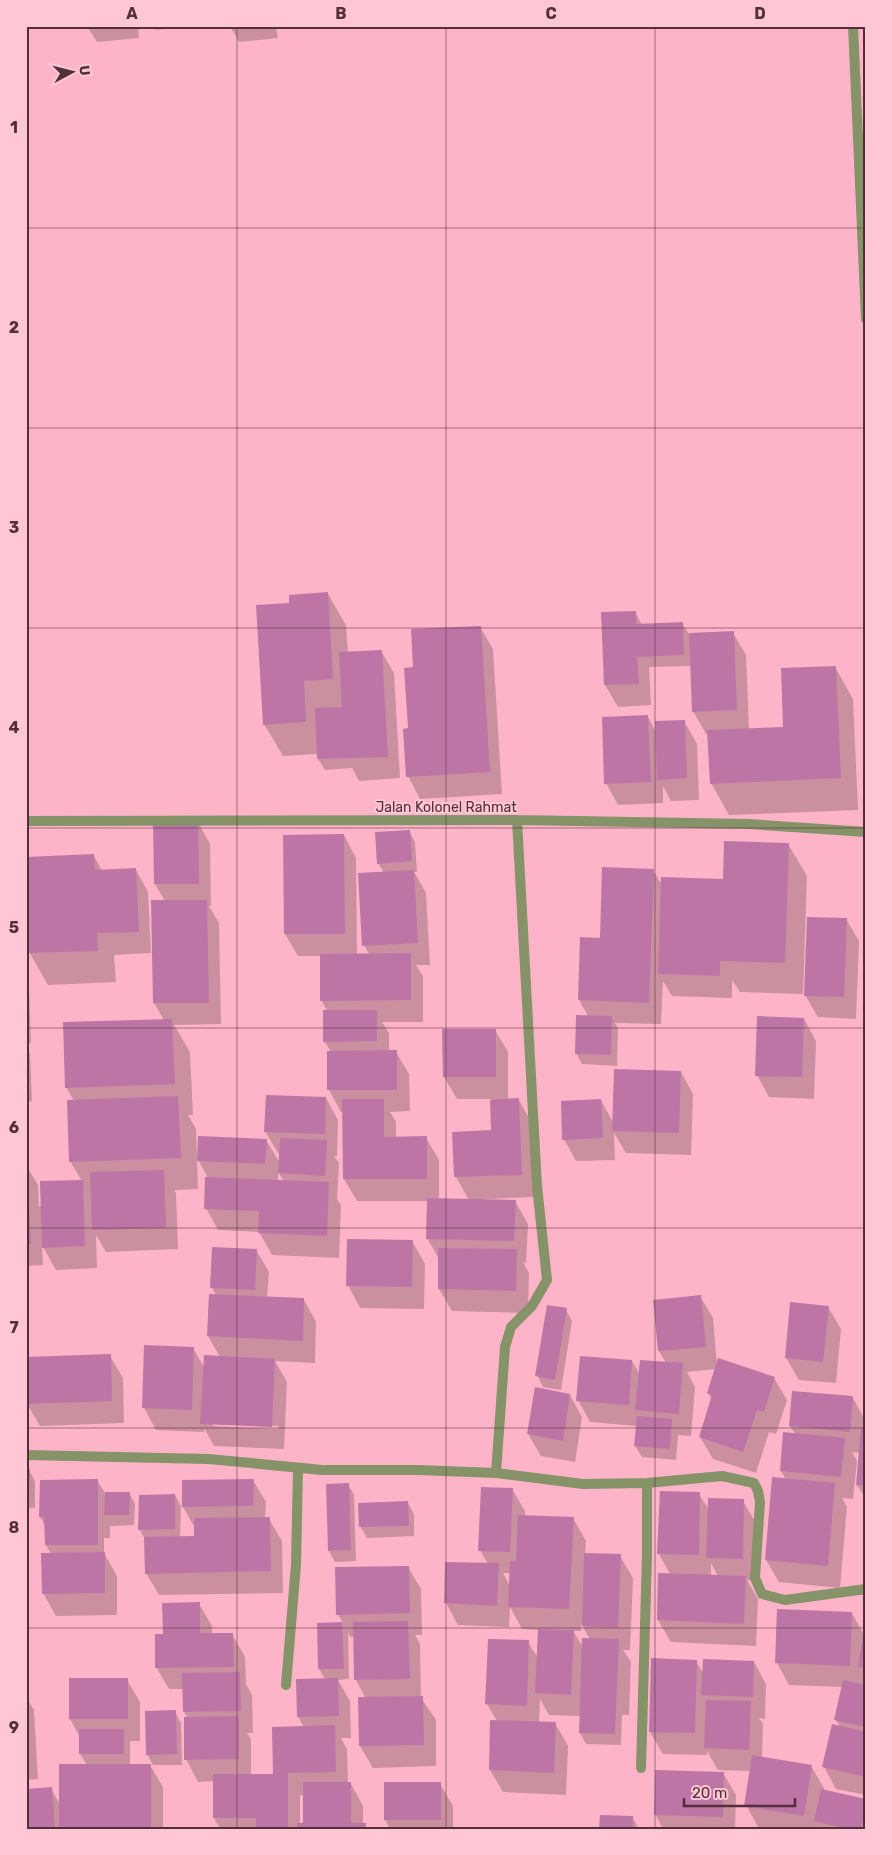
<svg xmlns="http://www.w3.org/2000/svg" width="892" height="1855" viewBox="0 0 892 1855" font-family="Rubik,sans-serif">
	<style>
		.shadow { fill: #0003; fill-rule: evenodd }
		.building { fill: #bd75a5 }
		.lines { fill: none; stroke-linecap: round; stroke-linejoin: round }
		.minor { stroke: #869268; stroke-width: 10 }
		.grid { fill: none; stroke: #532f3a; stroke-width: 1; stroke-opacity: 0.55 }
		.labels { text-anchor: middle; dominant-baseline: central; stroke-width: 4; stroke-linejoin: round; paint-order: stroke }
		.street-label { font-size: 14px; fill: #532f3a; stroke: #ffc7d6 }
		.neatline { fill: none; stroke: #532f3a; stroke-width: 2 }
		.grid-label { font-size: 16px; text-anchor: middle; font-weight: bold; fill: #532f3a }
	</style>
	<rect width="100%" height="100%" fill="#fdb4c9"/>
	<path class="shadow" d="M87 26H138L139 38 97 42Z
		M153 26H193L156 30Z
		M230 26H279L276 27 278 38 239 42Z
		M328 594 346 625 348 653 381 651 394 673 400 778 359 781 352 768 325 770 318 759V754L283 756 264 724 291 604Z
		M635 612 642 625 682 623 689 634 733 633 746 655 749 729 785 728 835 667 853 699 858 810 729 815 711 783 708 734H706L693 711 692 666 649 667 651 705 618 707 605 685 602 614Z
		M480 627 493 649 502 794 420 799 408 776 414 668Z
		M648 717 656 732 684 721 697 744 699 800 671 801 663 786V803L618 805 606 783Z
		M198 822 210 844 211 906H209L219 923 221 1024 174 1025 190 1052 193 1115H188L196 1129 197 1157 266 1140 280 1163V1153H278L265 1131 326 1098 338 1120 337 1156H334L339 1163 337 1199 341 1205 339 1258 272 1255 259 1232 218 1230 206 1208 208 1178 197 1158 198 1189 174 1190 176 1193 178 1249 106 1252 96 1235 97 1268 56 1270 42 1245 43 1265 26 1266V1165L38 1185 39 1207 82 1181 70 1161 74 1101 66 1087 164 1020 154 1003 165 901 155 884ZM278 1172 284 1181H278Z
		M409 831 415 842 417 872H414L426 893 430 965H416L423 976V1022H382L389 1033V1052H396L409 1074 410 1111 390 1112 396 1122V1138H426L439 1160V1200H469L456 1177 493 1132 491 1099H457L444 1077 495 1030 508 1052V1100H519L531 1122 534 1197 484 1199V1201H515L528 1224 526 1263 523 1262 529 1273 528 1313 452 1311 439 1289V1259L427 1238 428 1201H357L344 1179 343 1112H341L329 1090 331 1052 324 1041 328 1012 321 1000V956H298L285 934 344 835 356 858 357 955 369 954 364 945 384 873 378 863Z
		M788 844 807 876 803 994 740 992 732 980V998L672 996 663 981 661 1024 615 1023 618 1028 617 1066 582 1064 576 1053 588 1016 579 1000 601 939 653 870 662 885 724 880Z
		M94 856 102 871 136 870 148 892 151 953 114 955 116 982 48 985 28 950V960H26V858Z
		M846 919 859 941 856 1019 818 1017 805 995Z
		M26 982 29 987 31 1043H26Z
		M804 1019 816 1041 814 1099 769 1097 757 1075Z
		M26 1048 30 1054 32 1101 26 1102Z
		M681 1072 693 1094 691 1155 626 1153 614 1133 615 1160 576 1161 564 1139 601 1100 613 1122Z
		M412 1241 425 1264 424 1309 360 1308 348 1285Z
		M256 1250 269 1272 267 1298 304 1300 316 1322 315 1363 275 1361 287 1382 284 1449 214 1446 204 1428V1432L156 1430 144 1408 193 1348 204 1367 220 1357 208 1336 210 1295H216L212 1288ZM213 1424 279 1426 278 1429 213 1426Z
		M700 1296 713 1318 717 1365 774 1378 787 1400 776 1434 769 1432 756 1473 713 1459 700 1437 712 1400 708 1393 716 1369 687 1372 695 1387 691 1436 678 1435 676 1460 642 1457 635 1446 637 1426 590 1422 578 1400 632 1361 640 1375 666 1363 659 1351 654 1301Z
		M828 1307 841 1329 836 1383 799 1380 786 1358Z
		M566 1310 572 1321 561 1390 543 1387 537 1375Z
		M26 1316 28 1358 110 1356 123 1378 124 1423 40 1426 27 1404Z
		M570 1395 582 1417 575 1462 541 1456 528 1434Z
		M853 1398 865 1420 866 1499 857 1485 860 1453 852 1452 857 1461 853 1499 842 1498 847 1507 840 1588 779 1582 766 1560 773 1479 786 1480 781 1471 784 1434 796 1435 790 1426Z
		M26 1470H29L35 1481V1508H26Z
		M97 1480 105 1493H129L135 1504 134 1525 110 1526V1538H104V1553L117 1576V1615L56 1616 43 1593 51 1554 46 1545V1527L40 1517Z
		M253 1480 266 1502 265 1519H269L282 1541 283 1593 159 1595 146 1573V1541L139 1529 175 1495 181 1506 180 1538H195V1528L183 1507V1481Z
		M348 1484 354 1495 356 1561 335 1562 329 1551Z
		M512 1489 525 1511V1517L573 1518 586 1541 585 1555 620 1556 633 1578 630 1650H623L631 1662 629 1715H622L621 1745 586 1744 580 1733V1716L549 1715 540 1699 539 1723H555L568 1746 566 1795 503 1792 490 1770 491 1721H497L487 1704 528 1642 538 1658 539 1630 522 1629 510 1607 509 1627 458 1625 446 1603 447 1563 488 1564 480 1550ZM503 1573H511L510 1586ZM581 1624 590 1639 583 1647 573 1631H581Z
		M699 1494 709 1510 743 1501 756 1523 755 1581 747 1580 758 1599 756 1646 671 1642 658 1620 670 1574 659 1554ZM711 1563 718 1576H711Z
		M408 1503 414 1514V1536L367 1538 360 1526Z
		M408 1567 421 1589 422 1635H415L420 1644 421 1698 436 1720V1766L373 1768 360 1746 366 1699 356 1680 354 1637H350L348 1632 349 1679 338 1680 350 1701 351 1738H341L347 1749 348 1783 351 1784 363 1806V1825L367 1829H220L214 1818V1781L198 1782 186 1759 188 1718 184 1712V1689H169L156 1667 164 1636 199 1604 212 1626V1635L232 1634 245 1657 246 1684 252 1695 253 1733H247L251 1739V1775H274L304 1727 298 1717V1680L325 1679 319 1669 318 1624 343 1623 338 1614ZM300 1795H304V1824H300Z
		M852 1613 864 1635 866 1625V1678L863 1673V1686H866V1795L836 1789 824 1767 840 1727 836 1720 843 1687 789 1685 777 1663Z
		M696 1661 703 1673 754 1662 766 1684 765 1719 759 1718 763 1724 762 1758 811 1766 824 1788V1790L866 1800V1829H820L818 1826V1829L758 1827 746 1805 751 1771 718 1770 707 1751V1755L663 1754 650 1732Z
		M127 1680 140 1702V1741H130V1765H150L163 1787V1829H26L51 1789 60 1804 87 1765 80 1754V1737L70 1719Z
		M26 1697 34 1710 38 1779 26 1780Z
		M175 1712 181 1723 182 1765H153L147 1754Z
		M723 1773 736 1795 735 1829H663L655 1814Z
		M440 1784 453 1806V1829H390L385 1820Z
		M632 1817 639 1829H601Z"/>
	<path class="building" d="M328 592 333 679 304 681 306 722 263 725 256 605 289 603V595Z
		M636 611V624L683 622 684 655 637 657 639 684 604 685 601 612Z
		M481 626 490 772 406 777 403 729 408 728 404 668 413 667 411 629Z
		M734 631 737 710 692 712 689 633Z
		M382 650 388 757 317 759 315 708 342 707 339 652Z
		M836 666 841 778 710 784 707 730 783 727 781 668Z
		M648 715 651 782 604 784 602 717Z
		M685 720 687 778 657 780 655 721Z
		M198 821 199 884H154L153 822Z
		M410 830 412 861 377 864 375 832Z
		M344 834 345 934H284L283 835Z
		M724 841 789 843 785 963 720 961V976L658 974 661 877 723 879Z
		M94 854 95 870 136 868 139 932 97 933 98 951 28 953 26 857Z
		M602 867 654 869 649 1003 578 1000 580 937 600 938Z
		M414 870 418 943 362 946 358 873Z
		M151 900H207L209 1003H153Z
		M807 917 847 918 844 997 804 996Z
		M411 953V1000L320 1001V954Z
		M323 1010H377V1041L323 1042Z
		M576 1015 612 1016 611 1055 575 1054Z
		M757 1016 804 1018 802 1077 755 1076Z
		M172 1019 175 1084 65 1088 63 1022Z
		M442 1029H496V1077H443Z
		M397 1050V1090H327V1051Z
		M614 1069 681 1071 679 1133 612 1131Z
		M266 1095 326 1097 325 1134 264 1132Z
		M178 1096 181 1158 69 1162 67 1100Z
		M519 1098 522 1175 454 1177 452 1132 491 1130 490 1100Z
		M342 1099H384V1137L427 1136V1179H343Z
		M601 1099 603 1138 562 1140 561 1101Z
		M198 1136 267 1139 265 1164 197 1161Z
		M280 1138 327 1140 325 1176 278 1173Z
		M164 1170 166 1228 92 1230 90 1172Z
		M205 1177 329 1182 327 1236 258 1233 259 1211 204 1209Z
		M83 1180 85 1246 42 1248 40 1181Z
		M26 1190H28L31 1244H26Z
		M427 1198 516 1200 514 1241 426 1239Z
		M347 1239 413 1240 412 1287 346 1286Z
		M212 1247 257 1249 255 1290 210 1288Z
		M438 1248 517 1249 516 1291 438 1289Z
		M209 1294 304 1298 303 1341 207 1336Z
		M701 1295 706 1347 658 1351 653 1300Z
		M790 1302 829 1306 823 1362 785 1358Z
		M547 1305 567 1308 555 1380 535 1376Z
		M144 1345 194 1347 192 1410 142 1408Z
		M111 1354 112 1401 26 1404V1357Z
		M204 1355 275 1359 272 1427 200 1424Z
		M580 1356 632 1360 629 1405 576 1401Z
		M718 1358 775 1377 764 1412 757 1410 743 1452 699 1437 712 1395 707 1393Z
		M640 1360 683 1363 679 1414 635 1410Z
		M535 1387 570 1394 563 1441 527 1434Z
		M792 1391 853 1396 850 1432 789 1426Z
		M637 1416 672 1419 670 1449 634 1446Z
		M861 1427H866V1486L856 1485Z
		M783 1432 845 1438 841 1477 780 1471Z
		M26 1469H30L29 1497H26Z
		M772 1477 835 1483 828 1566 765 1560Z
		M98 1479V1545H45L44 1517H39L40 1480Z
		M254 1479 253 1506 182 1507V1480Z
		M349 1483 351 1550 328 1551 326 1484Z
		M481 1487 513 1488 510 1552 478 1551Z
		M660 1491 700 1492 699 1555 657 1554Z
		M105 1492H130L129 1515H104Z
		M175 1494V1529L138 1530 139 1495Z
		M708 1498 744 1499 743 1559 706 1558Z
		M408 1501 409 1526 359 1527 358 1503Z
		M518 1515 574 1517 569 1609 508 1607 510 1561H516Z
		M270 1517 271 1571 145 1574 144 1537 194 1536V1518Z
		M105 1552V1593L42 1594 41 1553Z
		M584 1553 621 1554 618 1628 582 1626Z
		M445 1562 499 1563 497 1606 444 1603Z
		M409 1566 410 1613 336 1615 335 1567Z
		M658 1573 746 1576 744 1624 657 1620Z
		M200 1602V1633H233L234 1667 155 1668V1634H163L162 1603Z
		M777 1609 852 1612 850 1666 775 1663Z
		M408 1621 410 1679 354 1680 353 1622Z
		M342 1622 344 1669H318L317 1623Z
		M865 1624H866V1668L858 1667Z
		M538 1629 574 1630 571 1695 535 1693Z
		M582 1638 619 1639 615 1734 579 1733Z
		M488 1639 529 1640 527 1706 485 1704Z
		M651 1658 697 1660 695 1733 649 1732Z
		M703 1659 754 1661 753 1697 701 1695Z
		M240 1672 241 1711 183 1712 182 1673Z
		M69 1678H128V1719H69Z
		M338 1678 339 1716 297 1717 296 1679Z
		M843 1680 866 1685V1727L834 1720Z
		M423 1696 424 1745 359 1746 358 1697Z
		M706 1700 751 1701 749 1750 704 1748Z
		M176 1710 177 1754 146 1755 145 1711Z
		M239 1716V1759L184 1760V1717Z
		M490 1720 556 1722 554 1773 489 1770Z
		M832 1724 866 1732V1777L822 1767Z
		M335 1725 336 1772 288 1773V1829H256V1818H213V1774H273L272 1727Z
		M79 1729H124V1754H79Z
		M752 1755 812 1765 804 1816 744 1806Z
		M59 1764H151V1829H59Z
		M655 1770 724 1772 723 1817 654 1815Z
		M303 1782H351V1823H366V1829H297V1823H303Z
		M384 1782H441V1820H384Z
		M52 1787 55 1829H26V1789Z
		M821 1789 866 1799V1809L861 1829H847L814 1821Z
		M600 1815 633 1816V1829H599Z"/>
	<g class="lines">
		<path class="minor" d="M853 26 866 319
			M26 821 517 820 749 824 866 832
			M26 1455 209 1459 322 1470H419L496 1473 583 1484 647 1483 722 1476 754 1483 758 1491 760 1502 755 1578 762 1594 785 1600 866 1589
			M496 1473 505 1347 511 1327 532 1306 547 1280 537 1186 517 820
			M286 1685 296 1565 298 1468
			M641 1768 647 1554V1483"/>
	</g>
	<path class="grid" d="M237 26V1829M446 26V1829M655 26V1829M26 228H866M26 428H866M26 628H866M26 828H866M26 1028H866M26 1228H866M26 1428H866M26 1628H866"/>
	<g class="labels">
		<g class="street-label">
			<text x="446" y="807">Jalan Kolonel Rahmat</text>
		</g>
	</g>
	<rect width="892" height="1855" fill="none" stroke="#ffc7d6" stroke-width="55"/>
	<g transform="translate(72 72) rotate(83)" stroke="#ffc7d6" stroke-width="4" paint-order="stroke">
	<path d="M0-4L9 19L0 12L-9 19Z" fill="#532f3a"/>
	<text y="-8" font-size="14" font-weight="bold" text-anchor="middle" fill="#532f3a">U</text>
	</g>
	<path d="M684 1798v8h111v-8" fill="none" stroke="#532f3a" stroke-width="2.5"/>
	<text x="692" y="1798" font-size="15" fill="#532f3a" stroke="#ffc7d6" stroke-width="4" paint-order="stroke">20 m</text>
	<rect x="28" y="28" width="836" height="1800" class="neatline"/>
	<g class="grid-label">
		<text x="132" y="19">A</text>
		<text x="341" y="19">B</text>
		<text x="551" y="19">C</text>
		<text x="760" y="19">D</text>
		<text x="14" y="133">1</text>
		<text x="14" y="333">2</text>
		<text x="14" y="533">3</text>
		<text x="14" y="733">4</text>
		<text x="14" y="933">5</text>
		<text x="14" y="1133">6</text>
		<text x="14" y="1333">7</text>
		<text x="14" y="1533">8</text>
		<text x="14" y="1733">9</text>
	</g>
</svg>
